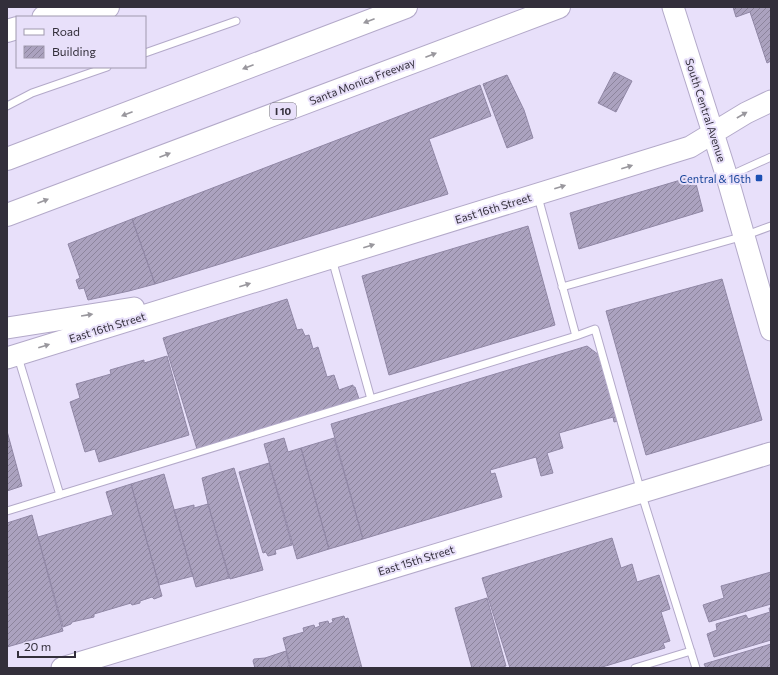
<svg xmlns="http://www.w3.org/2000/svg" width="778" height="675" viewBox="0 0 778 675" font-family="Commissioner,sans-serif">
	<style>
		.building { fill: url(#building-hatch); stroke: #9087a5 }
		.lines { fill: none; stroke-linecap: round; stroke-linejoin: round }
		.lane-casing { stroke: #b3a9c9; stroke-width: 9 }
		.secondary-casing { stroke: #b3a9c9; stroke-width: 23 }
		.highway-casing { stroke: #b3a9c9; stroke-width: 24 }
		.lane { stroke: #fff; stroke-width: 7 }
		.secondary { stroke: #fff; stroke-width: 21 }
		.highway { stroke: #fff; stroke-width: 22 }
		.oneway { fill: #99979d }
		.transit-dot { fill: #1a4fb4; stroke: #e8e0fa; stroke-width: 1.5 }
		.labels { text-anchor: middle; dominant-baseline: central; stroke-width: 4; stroke-linejoin: round; paint-order: stroke }
		.shield { fill: #e8e0fa; stroke: #696474; stroke-width: 1 }
		.shield-label { font-size: 10px; font-weight: bold; fill: #332f3b }
		.street-label { font-size: 11px; fill: #332f3b; stroke: #e8e0fa }
		.transit-label { font-size: 11px; fill: #164399; stroke: #e8e0fa; text-anchor: end }
	</style>
	<defs>
		<pattern id="building-hatch" width="6" height="6" patternUnits="userSpaceOnUse"><rect width="6" height="6" fill="#aba2bf"/><path d="M-1 1l2-2M0 6l6-6M5 7l2-2" fill="none" stroke="#8c849c"/></pattern>
	</defs>
	<rect width="100%" height="100%" fill="#e8e0fa"/>
	<path class="building" d="M733 7H771V61L767 63 750 12 736 17Z
		M614 72 632 81 616 112 598 103Z
		M507 75 524 110 533 138 507 148 483 84Z
		M480 85 491 116 429 139 448 194 155 284 132 219Z
		M694 176 703 211 579 249 570 213Z
		M132 219 155 284 129 291 88 300 84 288 79 289 76 280 80 278 68 244Z
		M528 226 555 325 389 375 362 276Z
		M722 279 762 420 646 455 606 311Z
		M287 299 297 330 302 329 305 336 309 335 313 349 318 347 327 377 334 375 339 390 353 385V387H355L359 399 197 449 163 338Z
		M587 346 599 355 618 421 614 422 613 417 559 433 563 448 547 453 553 473 541 476 536 457 490 470 491 474 495 473 502 497 363 539 331 424Z
		M167 356 189 435 99 462 95 449 85 452 70 402 80 398 76 384 111 374 110 370 144 360V363Z
		M7 431 22 486 7 491Z
		M284 438 288 452 301 448 329 549 297 559 264 444Z
		M334 438 363 539 329 549 301 448Z
		M269 463 292 545 275 550 276 554 268 556 266 552 263 553 239 472Z
		M234 468 263 570 230 579 208 504 202 478Z
		M164 474 193 576 159 585 131 484Z
		M131 484 162 596 154 599 152 597 140 601V603L132 605 131 603 94 614V617L72 622 71 624 63 627 38 537 113 515 106 492Z
		M208 504 229 578 196 587 174 510 194 505V508Z
		M32 515 63 631 7 647V523Z
		M612 538 621 568 632 564 637 582 659 575 670 609 661 612 670 641 663 643 665 648 599 668H510L482 578Z
		M771 572V604L709 622 703 605 724 598 721 586Z
		M487 598 506 666 497 668H472L455 608Z
		M769 608H771V640L714 657 707 634 717 630 716 624 746 615 748 619 770 612Z
		M344 616 345 619 348 618 362 668H291L283 638 304 632 303 628 314 625 315 628 320 626 319 623 328 621 329 624 333 622 332 619Z
		M771 644V668H706L704 664Z
		M286 651 290 668H255L253 661 254 659 265 658Z"/>
	<g class="lines">
		<g class="lane-casing">
			<path id="lane" d="M145 53 236 21
				M7 106 32 93 107 67
				M729 176 771 157
				M332 259 371 399
				M562 287 744 236 771 226
				M576 336 595 329 641 492 696 668
				M18 357 60 495
				M7 511 576 336 538 197
				M635 668 691 651"/>
		</g>
		<g class="secondary-casing">
			<path id="secondary" d="M673 7 727 177 771 330
				M43 17 71 7
				M7 328 134 308
				M7 358 690 147 746 113 771 101
				M62 668 771 453"/>
		</g>
		<g class="highway-casing">
			<path id="highway" d="M66 17 108 7
				M7 31 17 28
				M7 159 406 7
				M7 215 559 7"/>
		</g>
		<use href="#lane" class="lane"/>
		<use href="#secondary" class="secondary"/>
		<use href="#highway" class="highway"/>
	</g>
	<defs><path id="oneway-solid" d="M-6-.8H1V-3.2L6.5 0L1 3.2V.8H-6Z"/></defs>
	<g class="oneway">
		<use href="#oneway-solid" transform="translate(369 21) rotate(159)"/>
		<use href="#oneway-solid" transform="translate(431 55) rotate(-21)"/>
		<use href="#oneway-solid" transform="translate(248 67) rotate(159)"/>
		<use href="#oneway-solid" transform="translate(127 114) rotate(159)"/>
		<use href="#oneway-solid" transform="translate(742 115) rotate(-30)"/>
		<use href="#oneway-solid" transform="translate(165 155) rotate(-21)"/>
		<use href="#oneway-solid" transform="translate(627 167) rotate(-17)"/>
		<use href="#oneway-solid" transform="translate(560 187) rotate(-17)"/>
		<use href="#oneway-solid" transform="translate(43 201) rotate(-21)"/>
		<use href="#oneway-solid" transform="translate(369 246) rotate(-17)"/>
		<use href="#oneway-solid" transform="translate(245 285) rotate(-17)"/>
		<use href="#oneway-solid" transform="translate(87 315) rotate(-9)"/>
		<use href="#oneway-solid" transform="translate(44 346) rotate(-17)"/>
	</g>
	<rect class="transit-dot" x="755" y="174" width="8" height="8" rx="2"/>
	<g class="labels">
		<rect class="shield" x="270" y="103" width="26" height="16" rx="3"/>
		<g class="shield-label">
			<text x="283" y="111">I 10</text>
		</g>
		<g class="street-label">
			<text transform="translate(362 81) rotate(-21)">Santa Monica Freeway</text>
			<text transform="translate(706 110) rotate(72)">South Central Avenue</text>
			<text transform="translate(493 208) rotate(-17)">East 16th Street</text>
			<text transform="translate(107 327) rotate(-17)">East 16th Street</text>
			<text transform="translate(416 560) rotate(-17)">East 15th Street</text>
		</g>
		<g class="transit-label">
			<text x="751" y="178">Central &amp; 16th</text>
		</g>
	</g>
	<rect width="778" height="675" fill="none" stroke="#332f3b" stroke-width="16"/>
	<rect x="16" y="16" width="130" height="52" fill="#e8e0fa" stroke="#a099ae"/>
	<rect x="24" y="29" width="20" height="6" fill="#ffffff" stroke="#a099ae"/>
	<text x="52" y="36" font-size="12" fill="#332f3b">Road</text>
	<rect x="24" y="46" width="20" height="12" fill="url(#building-hatch)" stroke="#a099ae"/>
	<text x="52" y="56" font-size="12" fill="#332f3b">Building</text>
	<path d="M18 651v6h57v-6" fill="none" stroke="#332f3b" stroke-width="2"/>
	<text x="24" y="651" font-size="12" fill="#332f3b" stroke="#e8e0fa" stroke-width="3" paint-order="stroke">20 m</text>
</svg>
